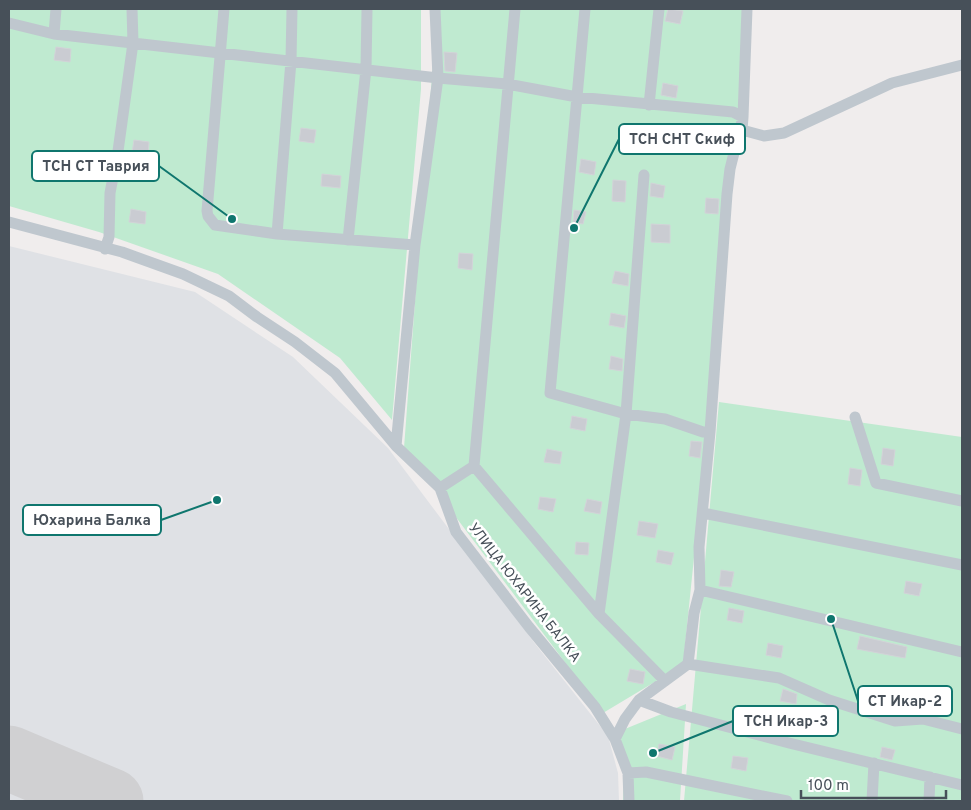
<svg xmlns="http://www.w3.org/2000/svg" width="971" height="810" viewBox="0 0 971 810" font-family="Overpass,sans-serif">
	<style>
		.airport { fill: #dfe1e5 }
		.green { fill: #bfead0 }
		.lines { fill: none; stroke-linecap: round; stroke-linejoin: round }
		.runway { stroke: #d0d0d2; stroke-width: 65 }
		.building { fill: #caccd2; stroke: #d2d4d8 }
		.minor { stroke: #bfc7ce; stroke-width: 11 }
		.labels { text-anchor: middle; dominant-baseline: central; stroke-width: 5; stroke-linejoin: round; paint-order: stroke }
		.street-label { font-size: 14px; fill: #475059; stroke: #fff }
		.leader { fill: none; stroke: #0f766e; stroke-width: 2 }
		.callout-dot { fill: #0f766e; stroke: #fff; stroke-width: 2 }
		.callout { fill: #fff; stroke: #0f766e; stroke-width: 2 }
		.callout-label { font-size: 15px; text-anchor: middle; font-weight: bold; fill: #475059 }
	</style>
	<rect width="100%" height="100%" fill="#f0eded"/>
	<path class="airport" d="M9 246 195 292 293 357 388 448 536 645 608 736 618 773 619 801H9Z"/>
	<path class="green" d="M9 9H421V89L392 420 340 358 218 274 99 232 9 206Z
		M437 9H750L683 665 603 713 404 448Z
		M719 402 962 437V801H684Z
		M686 704 680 801H623L624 775 620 731Z"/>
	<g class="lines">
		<path class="runway" d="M9 758 111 801"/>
	</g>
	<path class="building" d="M668 9 683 11 680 24 665 21Z
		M56 47 71 49 70 62 54 60Z
		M444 52 457 53 455 72 445 71Z
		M663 83 678 86 676 98 661 95Z
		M301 128 316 130 314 143 299 141Z
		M134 140 149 142 148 155 132 153Z
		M581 159 596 162 594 175 579 172Z
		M322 174 341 176 340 188 321 186Z
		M613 180 626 181 625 202 612 201Z
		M651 183 665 186 663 198 650 196Z
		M706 198 719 199 718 214 705 213Z
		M131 209 146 212 145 224 129 222Z
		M574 210 586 212 583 224 573 222Z
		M651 224 670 225V243L651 242Z
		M459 253 473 254 472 270 458 268Z
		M615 271 629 274 628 286 612 283Z
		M611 313 626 316 624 328 609 325Z
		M611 356 623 359 622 371 609 369Z
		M572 416 587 419 585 431 570 428Z
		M691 441 702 442 700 458 689 456Z
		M883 448 895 450 893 466 881 464Z
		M547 449 562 452 560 464 544 462Z
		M850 468 862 470 860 486 848 484Z
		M540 497 556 499 553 512 538 509Z
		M587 499 602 502 600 514 584 511Z
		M639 521 658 524 655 538 637 535Z
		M576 542 589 543 588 555 575 554Z
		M658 550 674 553 671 565 656 562Z
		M721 570 734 572 731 587 719 586Z
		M906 581 922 584 919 596 904 593Z
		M729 608 744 611 742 623 727 620Z
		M860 636 907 647 905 658 857 649Z
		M768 643 783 646 781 658 766 655Z
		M630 669 645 672 643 684 627 681Z
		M783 689 797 694 796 704 780 701Z
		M659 744 675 747 672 760 657 756Z
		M882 747 895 750 892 760 880 757Z
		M733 756 748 758 746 771 731 768Z"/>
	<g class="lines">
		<path class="minor" d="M224 9 207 211 208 216 215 225 277 234 415 245
			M585 9 550 393 626 414 665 419 703 432H710
			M9 23 54 34 438 78 507 84 577 97 733 112 743 117 742 130 764 136 784 133 892 83 962 65
			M54 34 56 9
			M649 105 659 9
			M644 175 626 414 599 614 665 681
			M9 222 122 252 183 274 229 296 257 317 295 342 335 373 396 446 440 488 456 532 529 627 595 707 615 739 628 773 629 801
			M277 234 291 61 292 9
			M348 240 366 69 367 9
			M105 249 109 237 110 193 118 151 133 43 132 9
			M855 417 876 483 962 501
			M396 446 415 245 438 78 435 9
			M474 466 599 614
			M440 488 474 466 515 9
			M703 513 962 565
			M700 590 962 652
			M688 664 779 678 829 700 895 721 923 719 962 729
			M639 700 671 712 789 743 962 785
			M615 739 625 719 639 700 688 664 694 613 700 590 699 547 710 432 727 194 730 169 743 117 747 9
			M628 773 646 772 787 801
			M872 801 874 763
			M929 801 930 777"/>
	</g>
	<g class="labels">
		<g class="street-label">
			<text transform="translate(524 593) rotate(52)">УЛИЦА ЮХАРИНА БАЛКА</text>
		</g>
	</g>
	<path class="leader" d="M574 228L619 139M232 219L159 166M217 500L161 520M831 619L858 701M653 753L733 721"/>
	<g class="callout-dot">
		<circle cx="574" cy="228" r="5"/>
		<circle cx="232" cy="219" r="5"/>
		<circle cx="217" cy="500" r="5"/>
		<circle cx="831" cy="619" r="5"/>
		<circle cx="653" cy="753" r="5"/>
	</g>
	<g class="callout">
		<rect x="619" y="124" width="126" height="30" rx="5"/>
		<rect x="32" y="151" width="127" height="30" rx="5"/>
		<rect x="23" y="505" width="138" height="30" rx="5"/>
		<rect x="858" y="686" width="94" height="30" rx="5"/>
		<rect x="733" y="706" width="105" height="30" rx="5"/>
	</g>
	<g class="callout-label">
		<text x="682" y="144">ТСН СНТ Скиф</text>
		<text x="96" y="171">ТСН СТ Таврия</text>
		<text x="92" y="525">Юхарина Балка</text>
		<text x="905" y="706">СТ Икар-2</text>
		<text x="786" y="726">ТСН Икар-3</text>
	</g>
	<rect width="971" height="810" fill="none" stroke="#475059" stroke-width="20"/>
	<path d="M801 790v8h145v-8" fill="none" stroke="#475059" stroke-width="2.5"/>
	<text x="808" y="790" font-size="15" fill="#475059" stroke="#ffffff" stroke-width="4" paint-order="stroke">100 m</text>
</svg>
